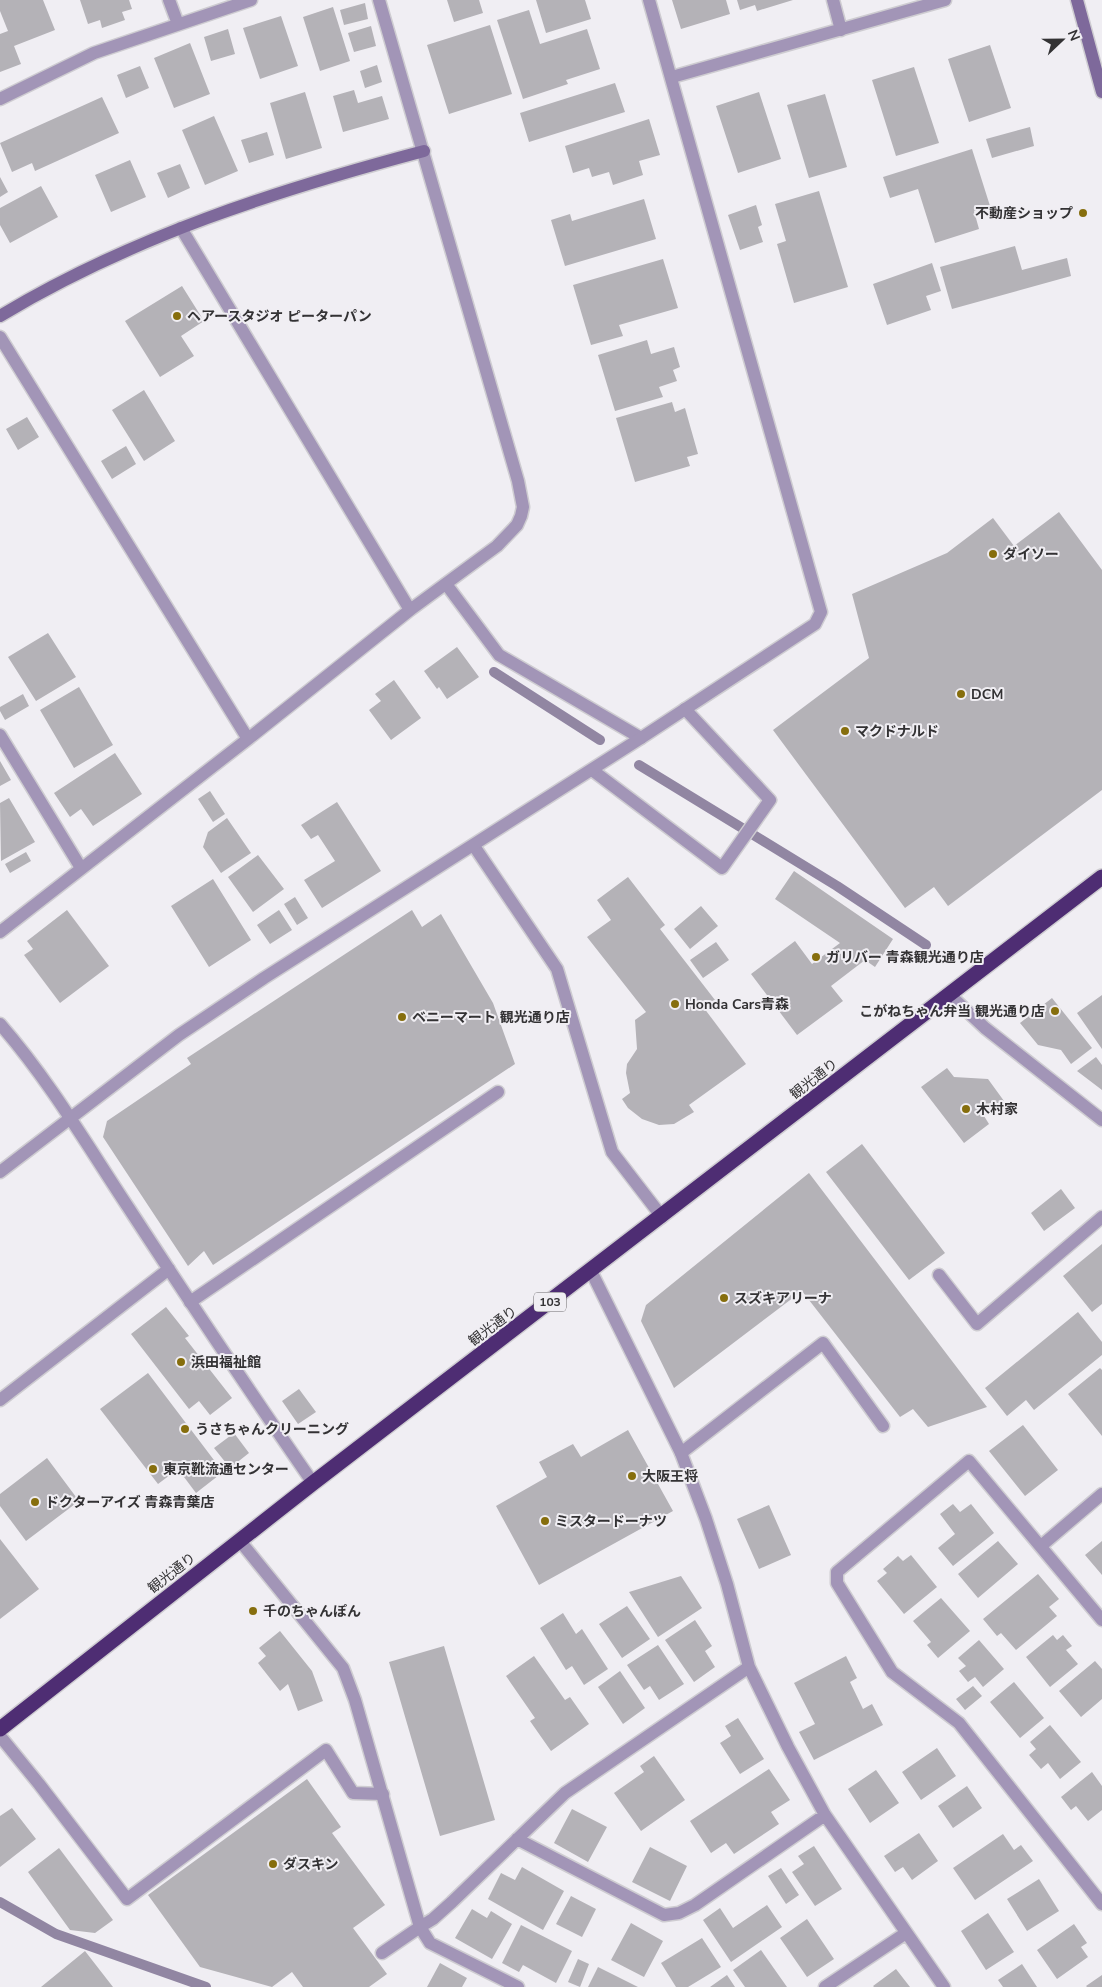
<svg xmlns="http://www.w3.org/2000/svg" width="1102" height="1987" viewBox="0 0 1102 1987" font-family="'Nunito Sans','Noto Sans JP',sans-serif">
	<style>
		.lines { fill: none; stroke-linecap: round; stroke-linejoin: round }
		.stream { stroke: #9186a2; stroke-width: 10 }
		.building { fill: #b4b2b7 }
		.lane-casing { stroke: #ceccd1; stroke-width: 15 }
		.street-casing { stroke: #ceccd1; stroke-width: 15 }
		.secondary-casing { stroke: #ceccd1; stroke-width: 15 }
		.highway-casing { stroke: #ceccd1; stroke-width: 18 }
		.lane { stroke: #a295b7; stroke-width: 12 }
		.street { stroke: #a295b7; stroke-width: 12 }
		.secondary { stroke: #7e699b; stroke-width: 12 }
		.highway { stroke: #4e2d73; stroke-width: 15 }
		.poi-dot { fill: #866e0d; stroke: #f0eef3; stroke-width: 2 }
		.labels { text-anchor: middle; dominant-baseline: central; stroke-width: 4; stroke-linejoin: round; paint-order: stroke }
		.shield { fill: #f0eef3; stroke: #6c6a6d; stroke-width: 1 }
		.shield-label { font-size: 12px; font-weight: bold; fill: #333234 }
		.poi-label { font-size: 14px; font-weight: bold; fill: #333234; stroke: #f0eef3; text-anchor: start }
		.street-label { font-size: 14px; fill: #333234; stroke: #f0eef3 }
	</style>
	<rect width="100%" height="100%" fill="#f0eef3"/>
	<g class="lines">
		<path class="stream" d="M494 672 600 740
			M639 765 837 886 926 945
			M0 1902 56 1934 206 1987"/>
	</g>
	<path class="building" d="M0 0H43L55 30 14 46 21 64 0 72V34L8 31 0 11Z
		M80 0H129L132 9 122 12 125 20 102 28 100 20 88 24Z
		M447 0H479L483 13 454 22Z
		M536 0H585L591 19 546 33Z
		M672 0H726L730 14 681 29Z
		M737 0H793L757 11 755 5 740 10Z
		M365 3 368 19 344 25 340 10Z
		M333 7 350 61 320 71 303 17Z
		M529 10 540 44 587 29 600 69 566 80 568 84 523 99 497 20Z
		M281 16 298 66 260 79 243 28Z
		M490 25 512 94 449 114 427 45Z
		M371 26 376 46 354 52 348 33Z
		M228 29 235 54 211 61 204 37Z
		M190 43 210 94 174 108 154 58Z
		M990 45 1011 108 969 122 948 59Z
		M377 65 382 82 365 88 360 71Z
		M140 66 149 88 126 98 117 75Z
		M914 67 939 143 896 156 872 80Z
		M615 83 625 112 529 142 520 113Z
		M354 90 358 103 382 96 389 119 343 132 333 96Z
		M305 92 322 148 286 159 270 103Z
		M759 92 781 159 738 173 716 106Z
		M825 94 847 167 809 178 787 105Z
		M102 97 119 133 35 171 32 163 12 172 0 143Z
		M214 116 238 171 205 185 182 130Z
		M649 119 660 155 639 161 643 175 613 185 609 172 592 177 589 168 573 173 565 146Z
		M1030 127 1034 146 992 158 986 139Z
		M267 132 274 155 249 163 241 140Z
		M972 149 990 206 974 211 979 229 935 243 918 189 890 198 883 177Z
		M130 160 146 197 111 212 95 175Z
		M180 164 190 188 168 198 157 173Z
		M0 177 8 192 0 197Z
		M41 186 58 217 10 243 0 225V208Z
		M819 191 848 287 794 303 777 244 786 241 775 204Z
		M644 199 656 239 565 266 551 220 570 214 572 221Z
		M756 205 762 225 758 227 763 242 740 250 728 215Z
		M1015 246 1022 270 1067 258 1071 276 952 309 940 267Z
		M663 259 678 308 619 325 623 336 591 345 573 285Z
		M932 263 941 291 926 296 931 310 887 325 873 284Z
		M182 286 204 321 181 336 194 356 160 377 125 321Z
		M647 340 651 354 674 347 680 367 673 370 677 381 659 387 663 397 615 411 598 355Z
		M144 390 175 441 144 461 112 410Z
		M672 402 675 412 685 408 698 454 687 457 690 466 635 482 616 418Z
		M27 417 39 437 18 450 6 429Z
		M126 446 136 464 112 479 101 461Z
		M1059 512 1102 570V790L948 906 934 887 905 908 773 730 869 658 852 594 947 553 993 518 1014 546Z
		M48 633 76 677 36 701 8 657Z
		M457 647 479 677 447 699 439 687 437 689 424 671Z
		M394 680 421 718 391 740 369 710 381 701 375 694Z
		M79 687 113 745 74 768 40 710Z
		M23 694 29 706 5 720 0 711V707Z
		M115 753 142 794 93 826 81 809 70 817 54 793Z
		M0 761 11 780 0 786Z
		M210 791 225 814 213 822 198 799Z
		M9 798 35 842 1 861 0 803Z
		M337 802 381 871 322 908 304 880 335 861 318 835 311 839 301 825Z
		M227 818 251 853 221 873 203 847 208 832Z
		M26 852 31 861 10 873 5 864Z
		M258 855 284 889 253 912 228 877Z
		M794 871 893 939 875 967 865 960 831 986 843 1001 797 1035 751 974 795 941 812 964 840 943 775 899Z
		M628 877 665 925 660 929 715 1000 704 1008 746 1064 689 1105 694 1112 674 1124 659 1125 642 1119 628 1108 622 1099 630 1093 626 1073 627 1064 637 1049 635 1020 646 1012 587 937 611 920 597 900Z
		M213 879 251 940 209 967 171 906Z
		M295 897 308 918 297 925 284 904Z
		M701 906 718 926 690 949 674 929Z
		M67 910 109 966 60 1003 24 955 33 949 27 941Z
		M279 910 292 930 270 944 257 925Z
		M412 910 422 927 441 914 493 1003 515 1064 213 1265 204 1251 188 1266 103 1137 107 1121 191 1064 187 1058Z
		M716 942 729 960 703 978 690 960Z
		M1102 995V1049L1077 1013Z
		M1052 998 1092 1048 1071 1064 1061 1050 1038 1045 1020 1023Z
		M1096 1057 1102 1065V1090L1077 1071Z
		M947 1068 954 1077 988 1079 1004 1101 984 1116 989 1124 964 1143 921 1087Z
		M862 1144 945 1253 909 1280 826 1172Z
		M809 1173 987 1407 928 1427 913 1409 900 1417 802 1291 674 1388 641 1321 646 1305Z
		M1061 1189 1075 1208 1044 1231 1031 1213Z
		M1102 1244V1304L1092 1312 1063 1276Z
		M166 1307 189 1336 185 1338 232 1398 210 1415 199 1401 189 1409 131 1334Z
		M1078 1312 1102 1342V1355L1034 1410 1026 1400 1007 1416 985 1388Z
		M1100 1368 1102 1370V1436L1068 1394Z
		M148 1373 223 1472 196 1493 178 1469 158 1484 100 1409Z
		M299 1389 316 1412 298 1424 282 1401Z
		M1023 1425 1058 1470 1025 1496 989 1451Z
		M628 1430 673 1511 539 1585 496 1506 547 1477 539 1462 573 1444 581 1457Z
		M234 1433 249 1453 230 1468 214 1448Z
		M47 1458 79 1501 26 1541 0 1506V1494Z
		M953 1504 960 1512 971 1504 994 1533 953 1566 938 1548 955 1534 940 1514Z
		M769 1505 791 1555 759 1569 737 1519Z
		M0 1539 39 1589 0 1619Z
		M998 1541 1018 1564 978 1598 958 1574Z
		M1102 1541V1575L1085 1555Z
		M911 1555 937 1587 904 1614 877 1581 887 1573 883 1569 898 1556 903 1561Z
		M1038 1574 1059 1599 1049 1607 1057 1616 1016 1650 1001 1633 997 1636 983 1619Z
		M681 1576 702 1608 658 1637 629 1592Z
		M941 1598 970 1631 938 1658 927 1645 931 1642 913 1621Z
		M627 1606 650 1639 622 1658 599 1624Z
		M563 1613 576 1634 582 1629 608 1669 584 1685 572 1666 566 1670 540 1628Z
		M695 1620 712 1646 705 1651 715 1667 694 1682 665 1640Z
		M280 1631 312 1671 323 1701 298 1711 288 1684 280 1691 258 1663 266 1656 259 1648Z
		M1053 1635 1057 1640 1063 1635 1072 1646 1066 1650 1078 1664 1050 1687 1026 1657Z
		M979 1640 1004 1669 983 1687 975 1677 968 1682 959 1671 966 1666 958 1658Z
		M658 1645 684 1684 659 1700 650 1686 644 1690 627 1665Z
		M444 1646 495 1820 440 1836 389 1662Z
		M534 1656 565 1700 570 1697 589 1724 551 1751 530 1721 535 1718 506 1676Z
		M846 1656 857 1678 850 1682 863 1709 872 1704 883 1725 814 1760 799 1732 815 1724 794 1683Z
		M1095 1661 1102 1669V1699L1081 1717 1059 1691Z
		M620 1671 645 1708 623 1724 598 1687Z
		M1014 1682 1044 1718 1020 1738 990 1702Z
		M973 1686 982 1696 965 1710 956 1699Z
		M738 1718 764 1759 740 1774 720 1743 731 1736 725 1726Z
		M1050 1725 1081 1762 1060 1779 1048 1763 1041 1769 1029 1755 1036 1749 1030 1742Z
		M937 1748 956 1776 921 1800 902 1772Z
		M654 1756 685 1800 641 1831 614 1793 644 1772 640 1766Z
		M769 1769 790 1800 771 1812 779 1824 734 1854 726 1843 711 1853 690 1821Z
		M876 1770 899 1803 870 1823 848 1789Z
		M1092 1772 1102 1786V1810L1088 1821 1076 1806 1071 1810 1061 1797Z
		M307 1779 341 1827 332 1833 385 1905 353 1928 387 1974 369 1987H303L292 1972 272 1987 200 1967 148 1895Z
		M967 1786 982 1808 953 1828 938 1806Z
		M12 1808 36 1839 0 1867V1816Z
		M572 1809 607 1827 588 1862 554 1843Z
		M919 1833 938 1861 912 1880 903 1867 895 1872 884 1856Z
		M1003 1834 1014 1850 1021 1845 1033 1861 975 1900 953 1868Z
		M814 1846 842 1889 815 1906 792 1872 804 1864 798 1856Z
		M650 1847 687 1866 670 1901 632 1882Z
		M59 1848 113 1920 95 1933 70 1930 28 1872Z
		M522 1867 564 1891 543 1930 488 1899 501 1873 515 1880Z
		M781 1868 799 1895 786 1904 768 1876Z
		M1039 1879 1059 1911 1027 1931 1007 1899Z
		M571 1896 596 1909 582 1937 556 1924Z
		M767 1905 782 1927 731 1962 703 1920 720 1908 733 1928Z
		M472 1909 487 1918 491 1911 512 1924 492 1959 455 1938Z
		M988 1913 1014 1952 986 1970 961 1931Z
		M807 1919 834 1959 807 1977 780 1938Z
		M631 1923 663 1941 644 1977 611 1960Z
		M1074 1924 1087 1943 1081 1947 1088 1957 1057 1979 1037 1950Z
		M521 1925 572 1951 556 1983 523 1965 519 1972 502 1963Z
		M702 1938 721 1967 688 1987H676L661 1963Z
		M761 1950 787 1987H745L733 1970Z
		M85 1951 113 1987H41Z
		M578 1959 589 1964 580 1987 568 1982Z
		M440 1963 467 1978 462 1987H427Z
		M1022 1964 1037 1987H1003L998 1980Z
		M598 1967 638 1987H588Z
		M896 1969 910 1987H874L873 1986Z
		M727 1975 735 1987H710Z
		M1102 1975V1987H1087L1086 1986Z"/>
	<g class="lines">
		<g class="lane-casing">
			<path id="lane" d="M446 584 499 655 641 738
				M592 770 722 868 770 800 685 709
				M474 846 557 969 612 1152 662 1217
				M939 1275 977 1324 1102 1217
				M190 1302 498 1092
				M681 1453 823 1343 883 1426
				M0 1736 39 1784 127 1899 326 1750 353 1793 383 1794
				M382 1953 420 1927"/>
		</g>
		<g class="street-casing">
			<path id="street" d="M169 0 178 24
				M833 0 841 30
				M672 77 945 0
				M0 99 94 53 251 0
				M181 228 410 610
				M0 337 248 739
				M0 735 81 868
				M0 932 248 739 410 610 497 546 517 525 521 516 523 507 518 481 379 0
				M950 995 985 1028 1102 1120
				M0 1024C49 1080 87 1145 128 1207 188 1299 250 1392 313 1483
				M0 1172 179 1035 264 978 641 738 815 624 821 612 649 0
				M591 1271 681 1453 706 1519 727 1584 749 1667 788 1747 825 1815 944 1987
				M0 1400 169 1269
				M240 1541 343 1668 355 1700 420 1927 430 1943 518 1987
				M1041 1546 1102 1494
				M1102 1620 969 1461 837 1572V1583L892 1672 959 1723 1102 1904
				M517 1839 664 1915 679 1913 695 1905 825 1815
				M420 1927 433 1919 452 1902 565 1793 749 1667
				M825 1987 906 1933"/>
		</g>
		<g class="secondary-casing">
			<path id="secondary" d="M1077 0 1102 92
				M0 316C131 237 277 190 424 151"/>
		</g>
		<g class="highway-casing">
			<path id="highway" d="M0 1729 313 1483 1102 877"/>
		</g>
		<use href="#lane" class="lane"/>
		<use href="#street" class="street"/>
		<use href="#secondary" class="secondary"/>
		<use href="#highway" class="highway"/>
	</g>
	<g class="poi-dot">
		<circle cx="1083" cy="213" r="5"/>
		<circle cx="177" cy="316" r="5"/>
		<circle cx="993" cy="554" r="5"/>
		<circle cx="961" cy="694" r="5"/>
		<circle cx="845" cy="731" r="5"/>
		<circle cx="816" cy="957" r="5"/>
		<circle cx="675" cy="1004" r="5"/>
		<circle cx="1055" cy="1011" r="5"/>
		<circle cx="402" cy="1017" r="5"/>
		<circle cx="966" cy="1109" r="5"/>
		<circle cx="724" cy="1298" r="5"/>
		<circle cx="181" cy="1362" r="5"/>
		<circle cx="185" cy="1429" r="5"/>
		<circle cx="153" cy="1469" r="5"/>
		<circle cx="632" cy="1476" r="5"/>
		<circle cx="35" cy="1502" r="5"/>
		<circle cx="545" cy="1521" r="5"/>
		<circle cx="253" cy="1611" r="5"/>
		<circle cx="273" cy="1864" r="5"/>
	</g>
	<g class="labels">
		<rect class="shield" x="534" y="1292.5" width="32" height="19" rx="4"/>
		<g class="shield-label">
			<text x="550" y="1302">103</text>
		</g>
		<g class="poi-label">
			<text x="1073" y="213" text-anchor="end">不動産ショップ</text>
			<text x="187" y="316">ヘアースタジオ ピーターパン</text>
			<text x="1003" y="554">ダイソー</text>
			<text x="971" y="694">DCM</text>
			<text x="855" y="731">マクドナルド</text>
			<text x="826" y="957">ガリバー 青森観光通り店</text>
			<text x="685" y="1004">Honda Cars青森</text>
			<text x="1045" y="1011" text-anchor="end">こがねちゃん弁当 観光通り店</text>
			<text x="412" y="1017">ベニーマート 観光通り店</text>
			<text x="976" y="1109">木村家</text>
			<text x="734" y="1298">スズキアリーナ</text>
			<text x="191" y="1362">浜田福祉館</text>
			<text x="195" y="1429">うさちゃんクリーニング</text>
			<text x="163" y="1469">東京靴流通センター</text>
			<text x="642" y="1476">大阪王将</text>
			<text x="45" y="1502">ドクターアイズ 青森青葉店</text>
			<text x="555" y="1521">ミスタードーナツ</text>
			<text x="263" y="1611">千のちゃんぽん</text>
			<text x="283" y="1864">ダスキン</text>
		</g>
		<g class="street-label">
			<text transform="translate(814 1079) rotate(-38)">観光通り</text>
			<text transform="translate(493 1326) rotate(-37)">観光通り</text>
			<text transform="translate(172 1573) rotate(-38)">観光通り</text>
		</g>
	</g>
	<g transform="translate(1062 40) rotate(68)" stroke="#f0eef3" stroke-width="4" paint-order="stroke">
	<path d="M0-4L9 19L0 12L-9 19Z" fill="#333234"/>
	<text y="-8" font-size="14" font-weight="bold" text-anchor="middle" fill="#333234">N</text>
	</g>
</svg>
